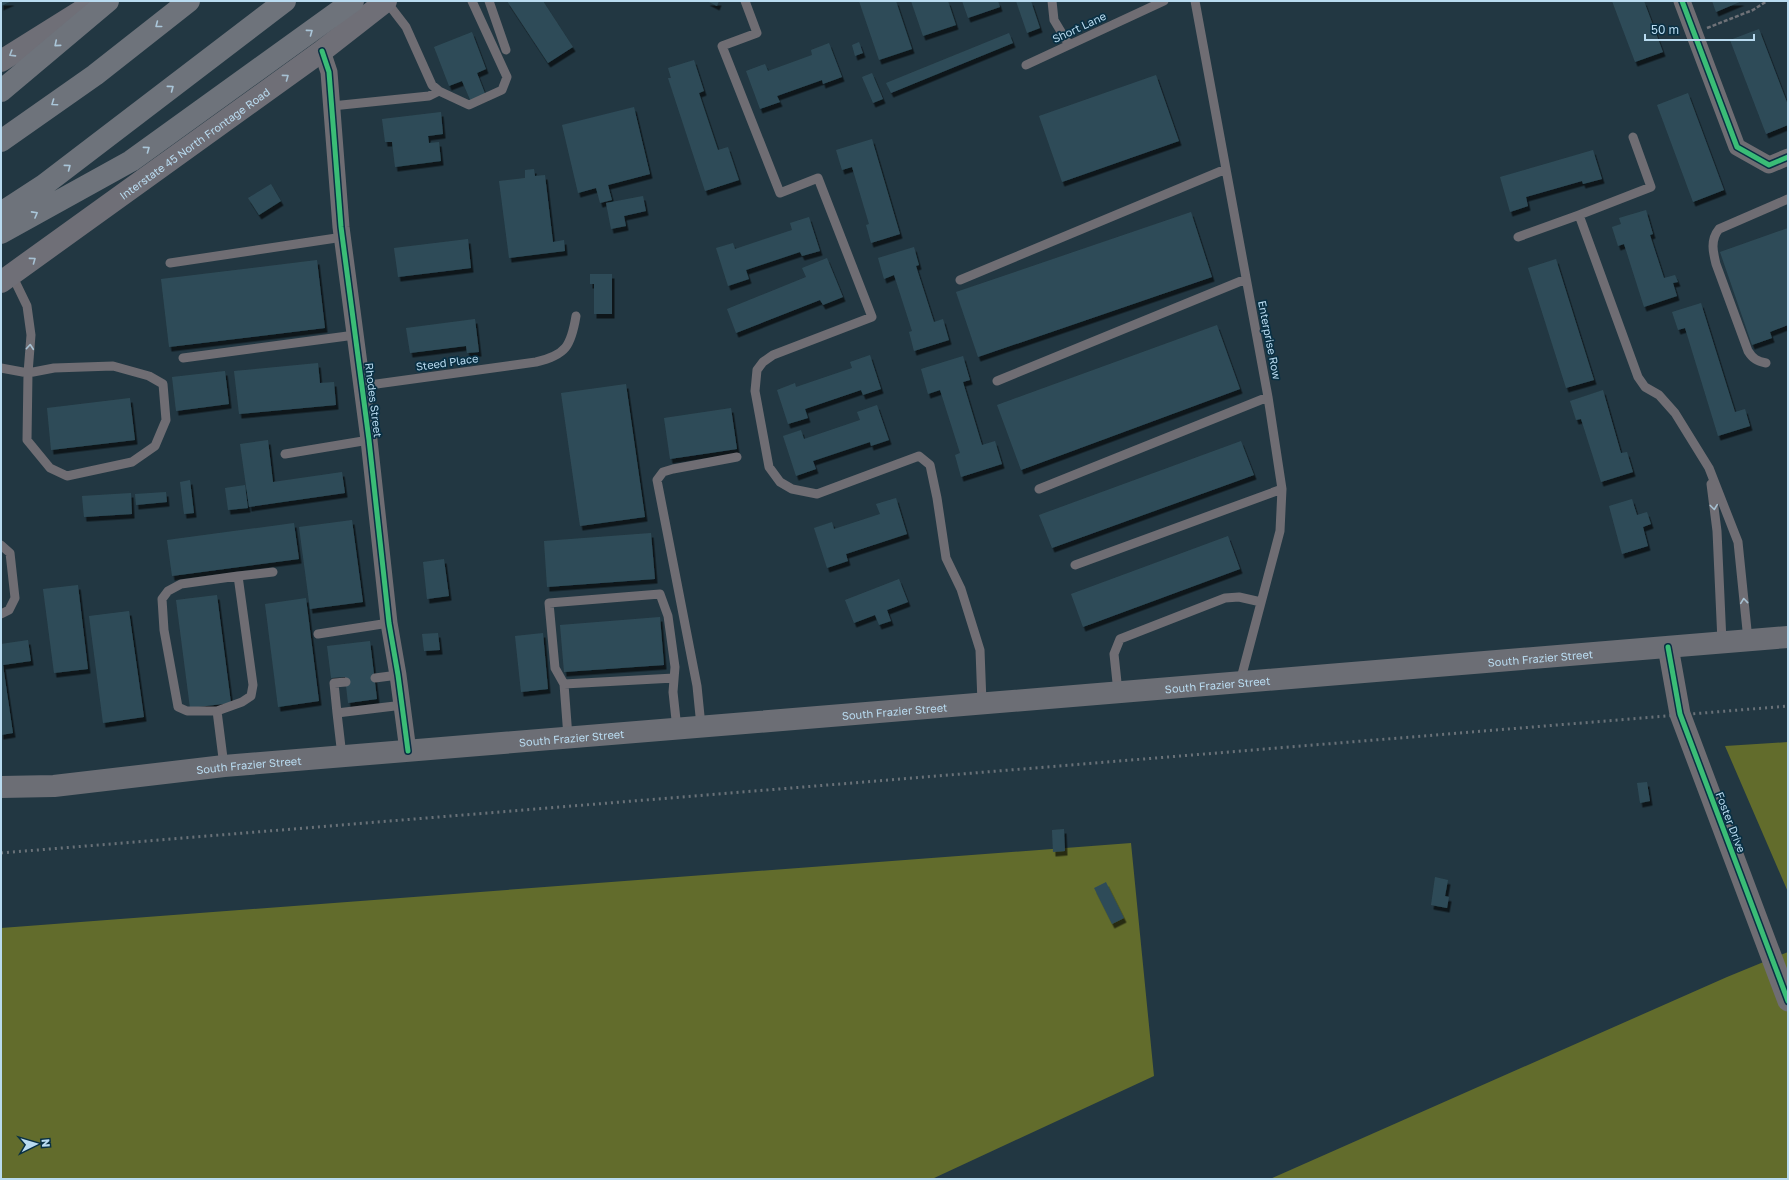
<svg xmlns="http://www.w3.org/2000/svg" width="1789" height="1180" viewBox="0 0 1789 1180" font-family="'Golos Text',sans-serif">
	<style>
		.forest { fill: #626c2c }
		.building { fill: #2f4c58; filter: url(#shadow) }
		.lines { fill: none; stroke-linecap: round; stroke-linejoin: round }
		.path { stroke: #6f7278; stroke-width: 2.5; stroke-dasharray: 4 2; stroke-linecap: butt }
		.service { stroke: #6f6d73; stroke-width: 9 }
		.minor { stroke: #6f6d73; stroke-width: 17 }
		.tertiary { stroke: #6f6d73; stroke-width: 21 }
		.secondary { stroke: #6f6f77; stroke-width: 22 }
		.primary { stroke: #6c6e75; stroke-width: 22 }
		.motorway { stroke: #6e737b; stroke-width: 22 }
		.rail { stroke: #697178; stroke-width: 3; stroke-dasharray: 2 4; stroke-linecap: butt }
		.cycleway-casing { stroke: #093044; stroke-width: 8 }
		.cycleway { stroke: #3abd76; stroke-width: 5 }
		.oneway { stroke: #aac6d9 }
		.oneway2 { stroke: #a6c0d2 }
		.oneway3 { stroke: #a6c0d1 }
		.labels { text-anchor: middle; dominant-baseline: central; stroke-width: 3.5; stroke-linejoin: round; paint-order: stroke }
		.street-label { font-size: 11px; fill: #b9dbf0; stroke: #093044 }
	</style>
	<defs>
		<filter id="shadow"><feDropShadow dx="2.5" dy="4.5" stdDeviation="0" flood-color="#0009"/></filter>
	</defs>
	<rect width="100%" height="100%" fill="#223742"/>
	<path class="forest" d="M1788 742V892L1725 746Z
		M1131 843 1154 1076 932 1179H1V928Z
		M1788 952V1179H1270L1727 977Z"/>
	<path class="building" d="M1 1H12L1 6Z
		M507 1H543L573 47 548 63Z
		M707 1H719L717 6Z
		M859 1H896L912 49 879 60Z
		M911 1H948L956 25 923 36Z
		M962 1H998L1000 7 968 18Z
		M1016 1H1031L1040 28 1027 33Z
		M1612 1H1644L1663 52 1635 62Z
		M1712 1H1742L1716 12Z
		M1759 29 1788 105V125L1766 134 1730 40Z
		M472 32 486 69 477 73 486 96 471 102 462 81 449 86 434 47Z
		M1009 33 1013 43 891 93 886 83Z
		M859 42 863 53 855 56 852 45Z
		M829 43 842 77 823 84 822 80 777 96 780 102 760 109 746 71 765 64 768 71 812 55 811 50Z
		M694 60 704 91 699 93 718 150 728 147 739 180 705 191 668 78H671L668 68Z
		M872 73 883 99 873 103 862 77Z
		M1156 75 1179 141 1062 182 1039 116Z
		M1688 93 1724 190 1693 202 1657 105Z
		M634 107 650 174 608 185 612 200 600 203 596 188 578 193 562 125Z
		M441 112 443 134 428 136 429 143 439 142 441 161 395 167 392 142H385L382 119Z
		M872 139 900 234 871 243 866 225 869 224 852 167 842 170 836 150Z
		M1593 150 1602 179 1583 184 1582 181 1526 197 1528 206 1510 212 1500 177Z
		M534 169 535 176 545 175 553 242 564 240 565 251 509 258 499 181 525 178V170Z
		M271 184 281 201 259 215 248 198Z
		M643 196 646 211 624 216 626 226 611 229 606 203Z
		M1646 210 1653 234 1650 235 1664 278 1675 275 1678 282 1673 283 1677 296 1644 307 1624 244 1618 246 1612 227 1621 224 1619 218Z
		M1191 212 1212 277 978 357 956 292Z
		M809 217 820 251 802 256 800 252 746 270 749 279 728 286 716 248 733 243 735 249 792 230 790 223Z
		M1788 228V325L1770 332 1772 338 1752 345 1720 252Z
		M468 239 471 268 398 277 394 248Z
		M914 247 919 265 916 266 934 322 943 319 949 340 914 351 909 332 912 331 894 275 884 279 878 258Z
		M827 258 843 297 823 305 820 300 736 333 727 309 806 277 802 268Z
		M1556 259 1594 380 1566 388 1528 268Z
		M317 260 325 328 169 347 161 279Z
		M590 274H612V314H594V284H590Z
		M1701 303 1735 412 1745 409 1750 426 1718 436 1685 328 1678 330 1672 312Z
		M475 319 479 352 467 353 466 346 410 353 406 328Z
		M1217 325 1240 389 1021 470 997 405Z
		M870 355 881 389 863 395 861 390 805 409 808 418 788 424 777 390 795 383 796 387 852 368 850 362Z
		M963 356 970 380 963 382 982 445 995 441 1002 464 961 477 955 455 960 453 940 390 928 394 921 369Z
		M318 363 320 383 334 382 336 405 239 414 234 371Z
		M225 371 229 404 176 411 172 377Z
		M626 384 645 517 580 526 561 393Z
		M1603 390 1621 453 1627 452 1633 472 1601 482 1581 419 1576 420 1570 401Z
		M130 398 135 440 51 450 47 408Z
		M877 405 889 440 871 446 870 442 813 461 816 469 796 476 783 436 801 430 804 439 860 420 857 412Z
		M731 408 737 449 670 459 664 418Z
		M268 440 273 482 342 472 345 493 249 507 240 444Z
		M1241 441 1254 475 1052 548 1039 515Z
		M190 480 194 513 184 514 180 482Z
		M245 485 248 508 228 510 225 488Z
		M166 492 167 502 136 505 135 494Z
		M131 493 132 514 84 517 82 496Z
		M896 498 907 534 846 554 848 561 827 568 814 528 832 522 834 529 880 514 876 504Z
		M1632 499 1637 515 1647 512 1651 524 1643 527 1648 546 1622 554 1609 506Z
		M352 520 363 602 310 609 299 527Z
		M294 523 299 559 172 576 167 540Z
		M651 533 655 579 547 587 544 541Z
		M1228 536 1240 569 1083 627 1071 594Z
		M444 559 449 596 427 599 423 562Z
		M899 579 908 602 887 610 891 621 879 625 875 615 854 623 845 600Z
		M78 585 88 669 54 673 43 589Z
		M217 595 231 703 190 708 176 600Z
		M306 598 319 701 278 707 265 604Z
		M129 611 144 717 103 723 89 616Z
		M660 617 664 665 564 672 560 625Z
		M438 633 440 650 424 651 422 634Z
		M543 633 548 689 521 692 515 636Z
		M28 640 31 661 3 665 13 733 1 735V644Z
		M370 641 377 699 348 703 345 677 331 678 327 646Z
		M1647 782 1650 801 1640 803 1637 783Z
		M1064 829 1065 851 1053 852 1052 830Z
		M1435 877 1448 880 1445 896 1449 897 1447 908 1431 905Z
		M1106 882 1124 918 1112 924 1094 888Z"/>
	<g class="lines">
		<path class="path" d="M1707 28 1753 10 1767 1"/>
		<path class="service" d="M386 1 406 27 432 85 439 91 469 105 502 90 507 77 472 1
			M489 1 506 50
			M745 1 757 33 722 46 780 193 818 178 872 317 773 355 763 362 757 370 755 391 769 467 780 482 792 489 817 494 919 456 930 465 937 498 946 558 961 589 980 650 982 703
			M1052 1 1054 20 1069 45
			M1195 1 1268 397 1282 489 1280 531 1240 682
			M1026 65 1164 1
			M332 106 429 96 439 91
			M1633 137 1651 187 1579 215 1638 377 1645 387 1659 395 1675 413 1709 468 1738 542 1748 640
			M1518 237 1579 215
			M170 263 343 237
			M960 280 1226 169
			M183 358 355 335
			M1766 363C1757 361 1753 359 1748 351L1716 264C1713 252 1710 240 1719 229L1788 199
			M113 366 149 376 163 384 166 420 155 446 132 462 67 476 50 468 27 440 28 373 54 368Z
			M1 368 28 373 31 335 27 306 12 275
			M997 381 1246 279
			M362 386 536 362C566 355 571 346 576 316
			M285 454 369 440
			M1711 484 1717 531 1722 642
			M1039 489 1268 397
			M1 545 10 553 15 598 9 610 1 614
			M1075 565 1282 489
			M238 576 273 572
			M318 634 389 623
			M375 678 398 675
			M564 684 674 678
			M1118 692 1114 654 1120 639 1225 598 1239 597 1261 602
			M217 711H187L178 707 164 630 162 599 168 591 181 584 238 576 253 685 251 696 242 702 217 711 224 766
			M337 713 334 683 346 682
			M701 726 697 686 657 480 663 472 673 469 737 457
			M568 737 564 684 555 668 549 603 660 594 668 616 675 667 673 692 677 729
			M342 756 337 713 403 705"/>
		<path class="minor" d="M1682 1 1737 147 1769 165 1788 157
			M322 51 329 72 341 227 369 440 389 623 398 675 408 751"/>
		<path class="tertiary" d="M1668 647 1680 714 1788 1001"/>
		<g class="secondary">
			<path d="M1 61 81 11 93 1"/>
			<path id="s1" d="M1 282 322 51 386 1"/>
		</g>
		<path class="primary" id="s2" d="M1 787 54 786 224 766 1788 637"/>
		<path class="motorway" d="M1 91 108 1
			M1 141 95 75 189 1
			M1 213 44 185 285 1
			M1 233 131 161 353 1"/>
		<path class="rail" d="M1 853 1788 706"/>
		<g class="cycleway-casing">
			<path id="cycleway" d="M1682 1 1737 147 1769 165 1788 157
				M322 51 329 72 341 227 369 440 389 623 398 675 408 751
				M1668 647 1680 714 1788 1001"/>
		</g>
		<use href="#cycleway" class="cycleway"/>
	</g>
	<defs><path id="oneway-chevron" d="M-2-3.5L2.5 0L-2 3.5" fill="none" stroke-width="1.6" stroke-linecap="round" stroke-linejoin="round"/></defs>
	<g class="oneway">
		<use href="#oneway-chevron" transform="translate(158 25) rotate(142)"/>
		<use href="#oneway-chevron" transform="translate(310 32) rotate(-36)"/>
		<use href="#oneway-chevron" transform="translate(57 44) rotate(140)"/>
		<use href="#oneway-chevron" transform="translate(171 88) rotate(-37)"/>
		<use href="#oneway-chevron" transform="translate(54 103) rotate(145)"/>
		<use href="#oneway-chevron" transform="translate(147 149) rotate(-36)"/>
		<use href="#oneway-chevron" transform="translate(68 167) rotate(-37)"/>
		<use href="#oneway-chevron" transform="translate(35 214) rotate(-29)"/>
	</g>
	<g class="oneway2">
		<use href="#oneway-chevron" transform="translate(12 54) rotate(148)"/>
		<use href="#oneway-chevron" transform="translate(286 77) rotate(-36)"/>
		<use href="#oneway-chevron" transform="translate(33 260) rotate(-36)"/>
	</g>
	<g class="oneway3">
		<use href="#oneway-chevron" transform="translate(30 347) rotate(-85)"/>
		<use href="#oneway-chevron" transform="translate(1714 507) rotate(83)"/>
		<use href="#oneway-chevron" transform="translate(1744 601) rotate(-96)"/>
	</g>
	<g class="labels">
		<g class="street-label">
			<text transform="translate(1079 27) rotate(-25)">Short Lane</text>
			<text stroke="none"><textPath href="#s1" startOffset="238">Interstate 45 North Frontage Road</textPath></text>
			<text transform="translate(1270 340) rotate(79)">Enterprise Row</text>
			<text transform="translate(447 362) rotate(-8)">Steed Place</text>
			<text transform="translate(374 400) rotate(83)">Rhodes Street</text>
			<text stroke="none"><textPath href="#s2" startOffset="1545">South Frazier Street</textPath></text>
			<text stroke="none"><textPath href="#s2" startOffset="1221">South Frazier Street</textPath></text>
			<text stroke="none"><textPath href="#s2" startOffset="897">South Frazier Street</textPath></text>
			<text stroke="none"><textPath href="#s2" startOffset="573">South Frazier Street</textPath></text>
			<text stroke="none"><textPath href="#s2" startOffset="249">South Frazier Street</textPath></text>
			<text transform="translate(1731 822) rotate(69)">Foster Drive</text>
		</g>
	</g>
	<rect width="1789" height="1180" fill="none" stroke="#b9dbf0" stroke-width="4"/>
	<g transform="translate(36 1144) rotate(85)" stroke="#093044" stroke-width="3" paint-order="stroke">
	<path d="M0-3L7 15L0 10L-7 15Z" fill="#b9dbf0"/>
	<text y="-6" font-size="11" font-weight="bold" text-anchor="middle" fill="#b9dbf0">N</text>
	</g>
	<path d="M1645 34v6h109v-6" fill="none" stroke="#b9dbf0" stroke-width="2"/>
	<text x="1651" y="34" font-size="12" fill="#b9dbf0" stroke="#093044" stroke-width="3" paint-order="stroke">50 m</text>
</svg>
